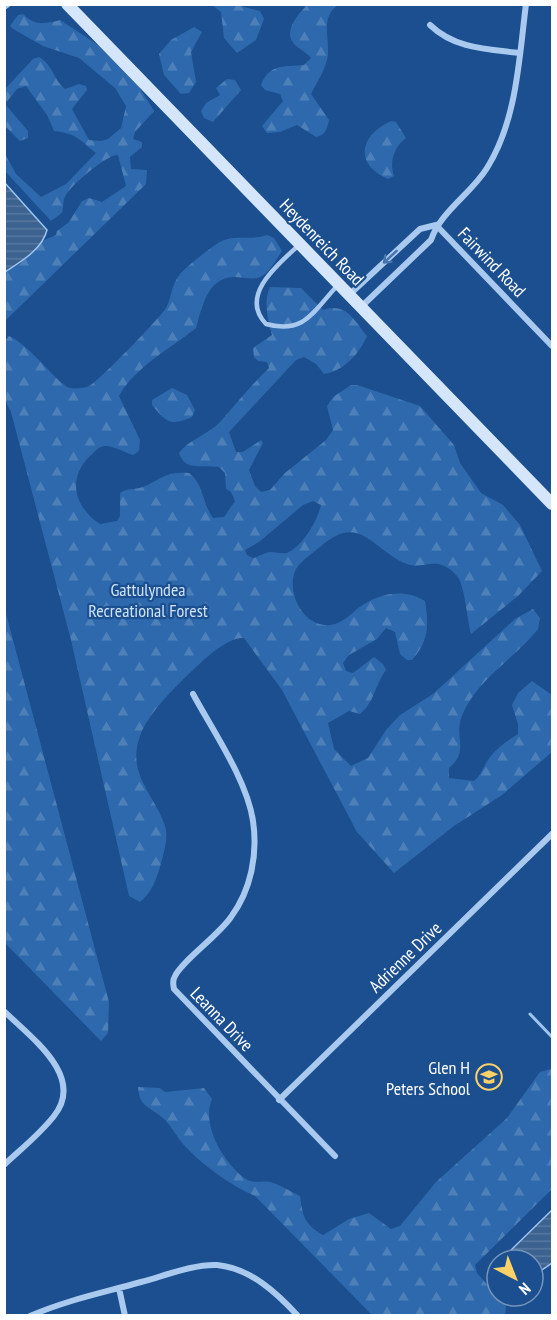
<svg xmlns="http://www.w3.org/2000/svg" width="557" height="1320" viewBox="0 0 557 1320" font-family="'PT Sans Narrow',sans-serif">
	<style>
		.forest { fill: url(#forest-firs); fill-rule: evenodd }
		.water { fill: url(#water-rules); stroke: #9cc4f0; stroke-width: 1.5 }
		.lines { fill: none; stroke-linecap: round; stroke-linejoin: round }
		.stream { stroke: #9cc4f0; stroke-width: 3 }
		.lane { stroke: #a9c9ee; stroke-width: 4.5 }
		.street { stroke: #a9c9ee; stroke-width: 6 }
		.secondary { stroke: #d6e6fa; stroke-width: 12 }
		.oneway { stroke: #4674ac }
		.labels { text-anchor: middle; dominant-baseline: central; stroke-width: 4.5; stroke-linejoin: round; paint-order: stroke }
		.street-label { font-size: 18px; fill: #fff; stroke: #1b4f8f }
		.park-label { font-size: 18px; fill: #cfe3fa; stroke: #1b4f8f }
		.poi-label { font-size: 18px; fill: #fff; stroke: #1b4f8f; text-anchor: end }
	</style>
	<defs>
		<pattern id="forest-firs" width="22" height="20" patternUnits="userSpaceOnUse" patternTransform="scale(1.5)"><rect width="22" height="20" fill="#2e69ad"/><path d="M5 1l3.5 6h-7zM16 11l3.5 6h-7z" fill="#4d80b9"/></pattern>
		<pattern id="water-rules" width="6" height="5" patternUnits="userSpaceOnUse" patternTransform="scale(1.5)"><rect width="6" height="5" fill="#3c6290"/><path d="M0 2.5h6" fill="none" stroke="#597aa1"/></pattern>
	</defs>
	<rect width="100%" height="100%" fill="#1b4f8f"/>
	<path class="forest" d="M308 4 337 5C321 19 329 35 328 54 327 67 317 82 311 94L329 120C327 130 325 135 316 137L297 125 280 132 267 133 262 126 283 101 280 94 265 90 261 85C269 63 285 67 304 65L311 58C307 53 301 50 296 46 281 33 298 14 308 4Z
		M212 5H236L260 11 264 19 256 40 237 53 224 38 221 12Z
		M23 14C34 26 45 24 60 20L109 52 135 80 154 111 135 132 133 139 142 142V147L130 157 131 169 147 170 146 184 5 321V272L20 264 42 241 56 235 57 231 69 222 82 201 89 198 102 202 126 186 118 155C108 154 71 185 66 195 62 201 64 207 62 213L51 221 5 171 4 152 16 174 41 197 66 184 96 153C78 139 78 134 54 131L47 115 26 86 17 89 5 104 28 131V138L20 141 5 126V89L33 59 39 57C53 65 53 79 65 89L79 84 86 86 87 90 72 109 89 140 101 141 108 139 121 128 126 106 115 88 79 58 43 46 13 29 10 26 18 15Z
		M194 27 202 32 191 52 196 82 189 93 181 94 164 75 159 54 171 40Z
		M227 79 235 80 241 90 213 122 204 118 201 111 206 103 220 95 216 88Z
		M391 121 396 122 406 138C394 147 389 162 394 176L388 179C353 164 360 135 391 121Z
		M267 235 274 238 282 251C277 258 270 272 262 276 254 281 243 277 235 277 207 277 202 308 196 328 169 350 137 365 119 396L140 440 139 451 133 455C124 453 110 443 101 447 97 448 93 454 90 456 67 478 74 507 100 524L117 521 120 516V493C128 487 136 490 143 487 163 478 166 471 189 473 204 484 202 503 213 518L224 517 235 501 231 492 226 489 225 473 219 467C202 464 185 472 179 453 189 439 208 435 220 422 236 404 251 385 269 368L267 362 258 361 254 357 253 348 272 335C268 321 263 301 270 287L301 288 323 310C346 302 354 320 367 336 359 354 344 371 324 374L316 364 304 357 296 360 229 432 236 452H243L261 440 263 443 249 470 255 486 261 492 270 490 285 473 326 440 333 430 327 406 333 397 351 385H357L420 406 454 445 460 463 481 493 503 505 520 525 542 571 518 596 471 634C467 620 465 585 457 576 436 553 425 571 407 564 372 550 360 511 320 547 313 553 301 561 296 569 285 591 303 628 330 625 341 624 349 616 357 609 376 594 403 587 425 601 429 625 429 641 412 660H407L400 654 395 632 386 628 377 639 349 655 343 663 346 671 353 673 374 657 383 664 386 670C375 685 374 703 360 714L349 711 328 723 334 749 351 766 368 758 386 730 400 715 433 694 515 619 533 609 540 618 538 629C516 657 481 677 465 709 450 737 472 748 449 768V778L474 781C482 774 482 769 488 760 495 749 507 741 518 734V724L512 705 518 693 532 681 552 695V752L502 795 454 826 394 873 357 832 282 690 244 638C228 637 207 657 195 668 178 684 148 713 140 736 126 774 155 795 165 826 169 838 163 855 160 867 156 881 151 893 140 902L129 896 71 640 11 412 5 400V341L9 336C30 345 60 387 70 388 75 389 85 388 89 386 98 382 160 318 166 308 172 297 171 285 180 274 189 264 203 254 215 245 233 232 246 242 267 235ZM313 501 321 505C317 521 304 544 289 552 282 555 278 552 271 552 265 552 259 557 253 558L247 555 245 550 259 542 303 505Z
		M172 388 187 395 195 410 192 417C170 426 167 423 152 405V400Z
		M4 606 109 1002 108 1033 101 1041 5 943Z
		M551 1069 552 1189 475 1265 477 1273 506 1306 505 1315H372L255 1196C230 1185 202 1165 183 1144 176 1136 171 1125 163 1118 149 1106 139 1107 138 1087L160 1088 165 1092 204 1088 212 1099C201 1125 223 1161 243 1177 253 1185 260 1180 270 1182 279 1184 291 1192 300 1196 303 1217 304 1224 323 1235L349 1219 369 1213 391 1229 400 1226 436 1182 507 1118 540 1072Z"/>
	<path class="water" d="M4 182 47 230C42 250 20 262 5 272Z
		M552 1210V1263L533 1276V1260H509V1252Z"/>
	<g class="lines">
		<path class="stream" d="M530 1014 552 1037"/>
		<path class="lane" d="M299 245C277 265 239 296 266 324 305 335 314 310 338 285"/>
		<path class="street" d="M4 7 8 4
			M430 25C455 49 487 49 520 53
			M436 225 552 346
			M349 295 420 229 436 225
			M361 307 431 240C441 211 471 194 487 168 517 120 519 59 526 4
			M193 694C213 731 247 780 253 821 258 854 251 890 231 917 219 935 182 961 175 976 172 981 173 985 174 989L335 1156
			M4 1011C30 1037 86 1076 54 1116 40 1134 21 1149 4 1165
			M279 1100 552 834
			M119 1288 125 1316
			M30 1316C67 1300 102 1293 141 1282 164 1276 193 1264 217 1265 250 1268 277 1293 298 1316"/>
		<path class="secondary" d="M67 4 552 504"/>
	</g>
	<defs><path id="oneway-shaft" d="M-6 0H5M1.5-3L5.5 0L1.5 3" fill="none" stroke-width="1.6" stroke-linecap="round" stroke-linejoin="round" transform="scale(1.5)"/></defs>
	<use class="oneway" href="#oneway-shaft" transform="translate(390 257) rotate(137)"/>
	<defs>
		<g id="school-ring" transform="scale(1.35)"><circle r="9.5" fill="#1b4f8f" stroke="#ffd166" stroke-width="1.5"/><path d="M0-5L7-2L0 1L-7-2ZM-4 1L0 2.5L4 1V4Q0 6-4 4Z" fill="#ffd166"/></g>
	</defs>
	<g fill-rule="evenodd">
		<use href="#school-ring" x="489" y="1077"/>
	</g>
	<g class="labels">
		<g class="street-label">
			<text transform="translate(322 242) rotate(46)">Heydenreich Road</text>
			<text transform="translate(492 262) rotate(46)">Fairwind Road</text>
			<text transform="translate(405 957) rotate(-44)">Adrienne Drive</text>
			<text transform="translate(222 1019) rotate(46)">Leanna Drive</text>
		</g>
		<g class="park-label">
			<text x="148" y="589">Gattulyndea<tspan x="148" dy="21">Recreational Forest</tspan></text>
		</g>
		<g class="poi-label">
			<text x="470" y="1067">Glen H<tspan x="470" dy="21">Peters School</tspan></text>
		</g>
	</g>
	<rect width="557" height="1320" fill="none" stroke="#ffffff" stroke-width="12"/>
	<g transform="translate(515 1278) rotate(138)"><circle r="28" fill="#1b4f8f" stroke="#7695bc" stroke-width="1.5"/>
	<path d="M0-4.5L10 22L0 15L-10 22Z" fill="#ffd166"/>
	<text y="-9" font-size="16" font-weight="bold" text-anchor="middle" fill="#ffffff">N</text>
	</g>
</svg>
